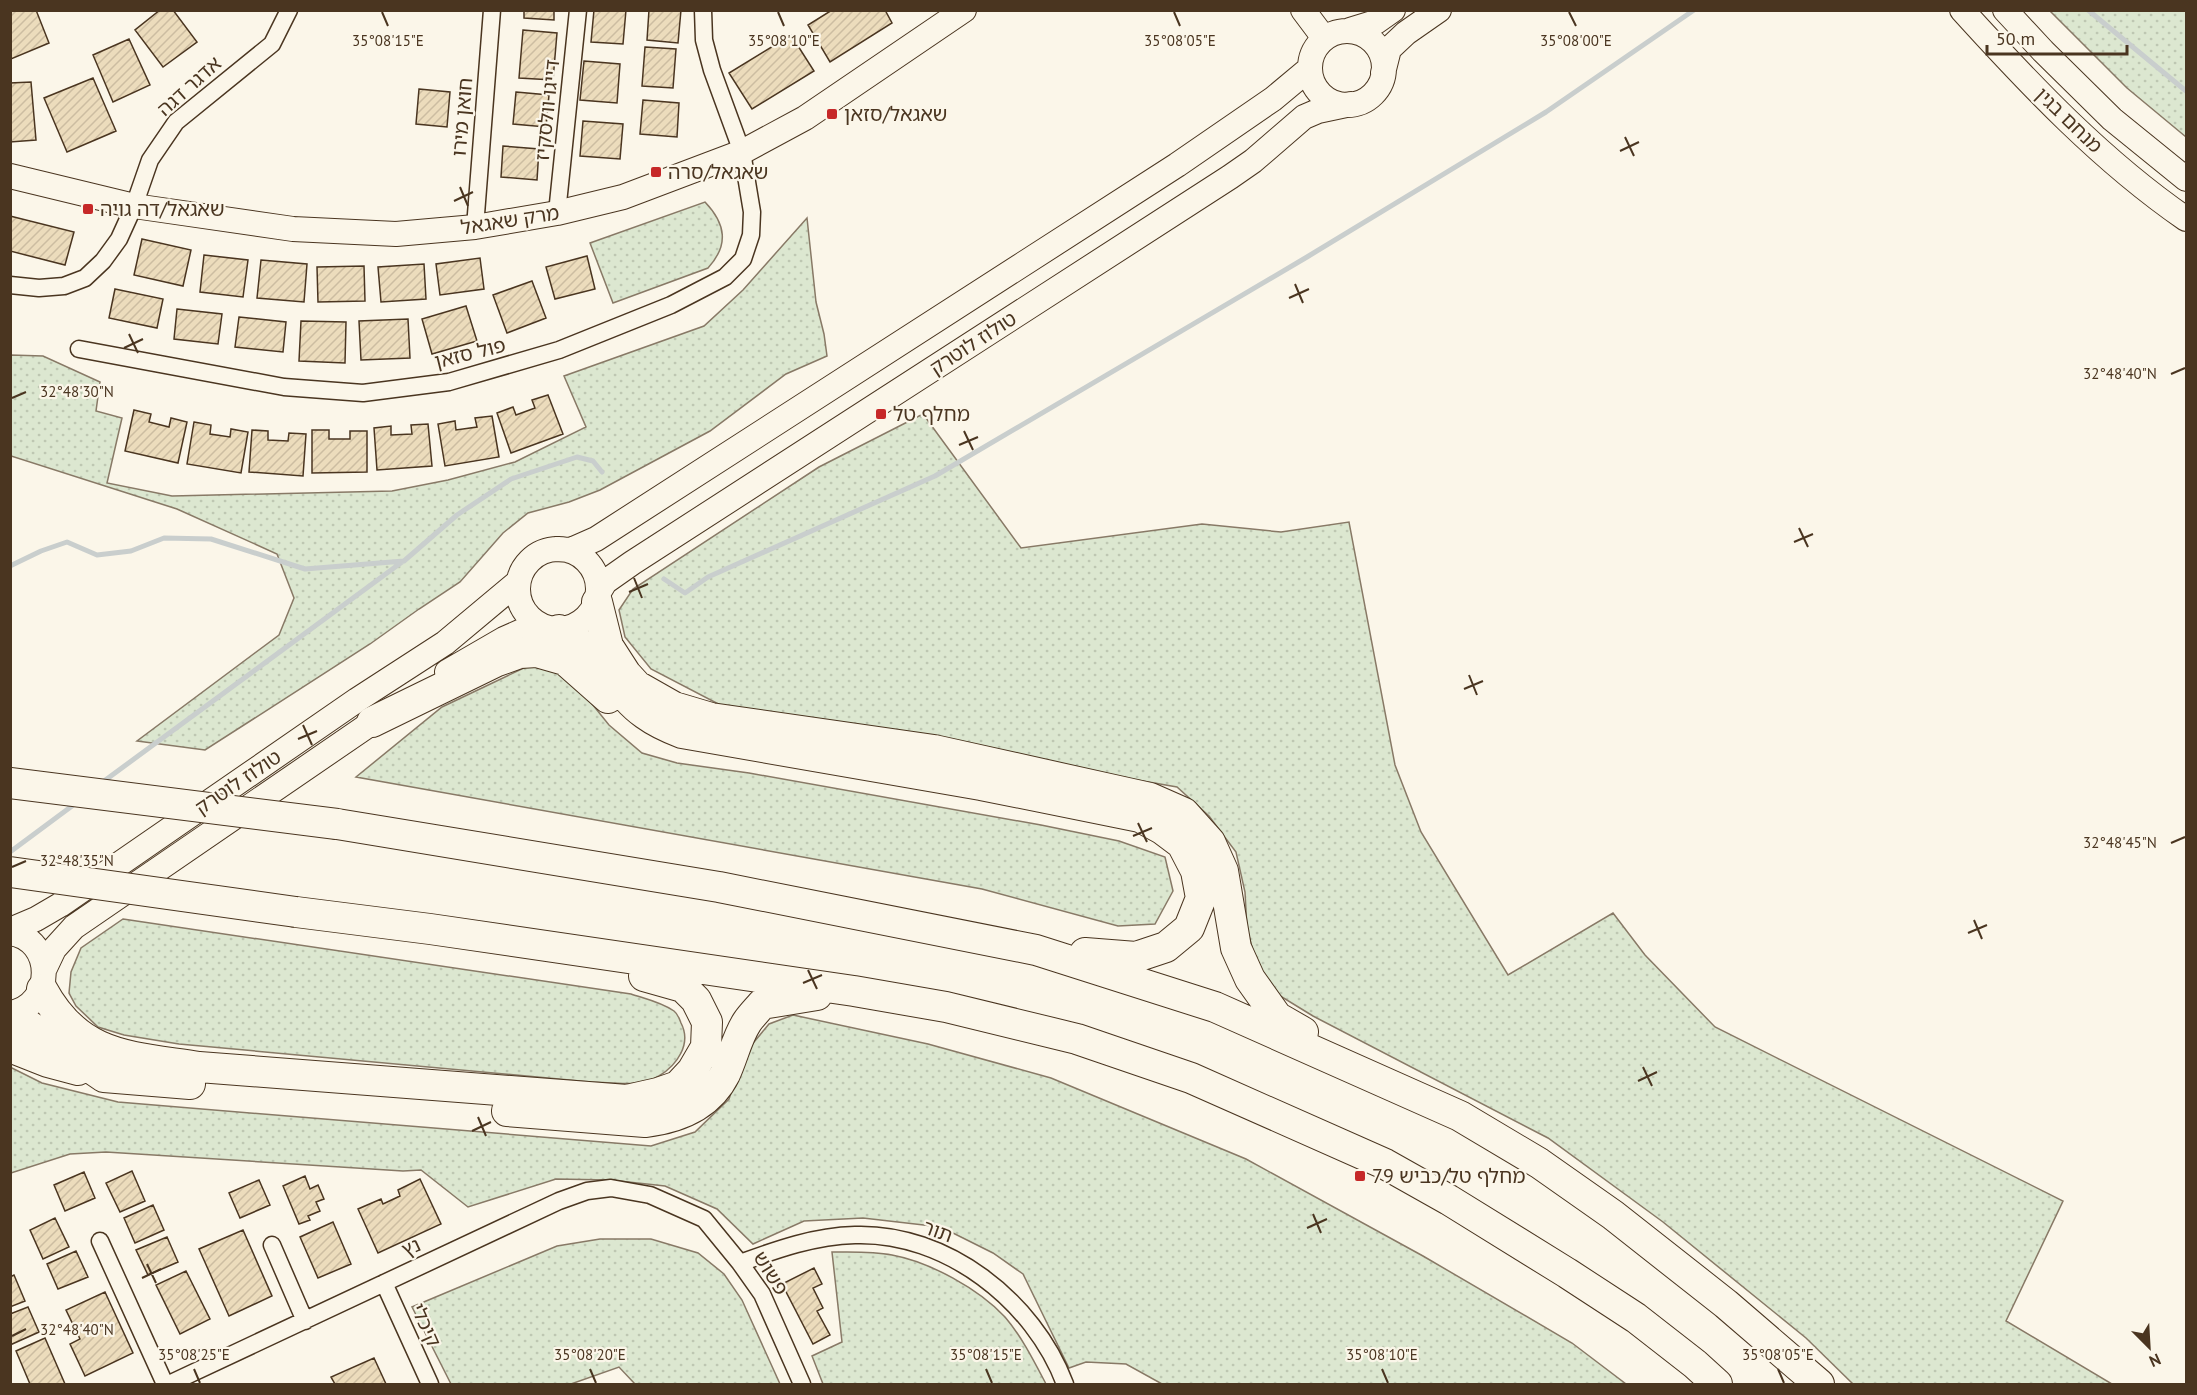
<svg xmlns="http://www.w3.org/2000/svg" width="2197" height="1395" viewBox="0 0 2197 1395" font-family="'PT Sans','Noto Sans Hebrew',sans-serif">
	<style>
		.green { fill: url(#green-dots); stroke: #887966; stroke-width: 1.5 }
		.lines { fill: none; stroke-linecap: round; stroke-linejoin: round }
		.stream { stroke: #c9cecd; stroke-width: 5 }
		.building { fill: url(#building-hatch); stroke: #4a3520; stroke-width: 1.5 }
		.street-casing { stroke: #4a3520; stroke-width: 19 }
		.secondary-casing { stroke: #4a3520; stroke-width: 26 }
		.highway-casing { stroke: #4a3520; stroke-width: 32 }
		.street { stroke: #fbf6e9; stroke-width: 16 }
		.secondary { stroke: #fbf6e9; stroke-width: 24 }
		.highway { stroke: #fbf6e9; stroke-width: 30 }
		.highway-bridge-casing { stroke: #4a3520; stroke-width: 32; stroke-linecap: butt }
		.highway-bridge { stroke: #fbf6e9; stroke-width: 30 }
		.ticks { fill: none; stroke: #4a3520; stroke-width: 2 }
		.poi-dot { fill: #c62828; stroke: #fbf6e9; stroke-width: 2 }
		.labels { text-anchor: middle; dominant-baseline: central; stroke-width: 4.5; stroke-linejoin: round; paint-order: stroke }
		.street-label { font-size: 20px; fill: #4a3520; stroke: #fbf6e9 }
		.poi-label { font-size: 20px; fill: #4a3520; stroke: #fbf6e9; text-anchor: start }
		.ticks-label { font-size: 15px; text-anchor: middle; fill: #4a3520; stroke: #fbf6e9; stroke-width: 4.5; stroke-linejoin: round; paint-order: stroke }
	</style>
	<defs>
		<pattern id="green-dots" width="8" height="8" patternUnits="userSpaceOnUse" patternTransform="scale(1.5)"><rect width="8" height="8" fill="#dce7d0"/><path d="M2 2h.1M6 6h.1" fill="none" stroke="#bec7b2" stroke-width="1.8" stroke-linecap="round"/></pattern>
		<pattern id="building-hatch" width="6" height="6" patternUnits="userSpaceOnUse" patternTransform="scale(1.5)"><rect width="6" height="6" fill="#ecdcbc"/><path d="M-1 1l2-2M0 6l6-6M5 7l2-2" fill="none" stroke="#ccbda1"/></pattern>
	</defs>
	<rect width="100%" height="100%" fill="#fbf6e9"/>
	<path class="green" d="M2050 11H2186V137L2127 88Z
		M705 202C726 224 729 245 708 268L613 303 590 243Z
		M807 218 816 302 824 334 827 356 786 374 710 431 600 490 569 502 528 513 503 533 460 582 419 609 370 644 205 750 137 741 279 635 294 598 277 554 177 509 11 456V355L43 356 100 382 96 411 122 418 107 483 172 496 392 491 448 480 515 462 586 427 564 376 704 326 743 290Z
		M923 414 1021 548 1202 524 1281 532 1349 522 1395 765 1421 832 1508 975 1613 913 1645 955 1715 1027 2063 1201 2006 1321 2112 1384H1853L1806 1338 1663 1222 1548 1138 1313 1016 1272 991 1254 954 1247 929 1245 892 1236 852 1209 816 1177 787 726 708 651 669 625 637 619 610 633 589 819 467Z
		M530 665 557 667 576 684 609 725 642 753 677 763 749 773 1041 825 1119 841 1165 857 1173 891 1155 924 1118 926 982 889 356 777 442 707Z
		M123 919 631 994C646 999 661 1002 674 1011 678 1014 679 1018 681 1023 692 1044 677 1065 659 1076 640 1088 612 1082 591 1082L179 1044 124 1035 98 1027 76 1006 69 993 71 972 81 948Z
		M793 1015 928 1044 1051 1078 1246 1159 1423 1256 1572 1343 1626 1384H1162L1126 1364 1086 1362 1069 1368 1023 1274 993 1253 941 1227 863 1218 804 1221 753 1244 717 1209 665 1186 610 1180 556 1179 468 1207 421 1170 403 1171 106 1152 70 1154 11 1173 10 1067 42 1083 118 1102 651 1146 695 1132 729 1099 744 1054 769 1024Z
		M600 1239H651L698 1253 724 1274 742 1300 780 1384H635L619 1367 571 1384H451L412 1307 557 1246Z
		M832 1252C852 1252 872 1251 892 1255 930 1262 979 1289 1005 1317 1022 1337 1034 1361 1046 1384H823L812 1356 842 1342Z"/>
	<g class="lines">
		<path class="stream" d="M2088 10 2186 91
			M10 566 41 551 67 542 97 555 131 551 164 538 211 539 305 569 404 561 457 515 511 479 577 457 593 461 602 472
			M664 579 685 593 708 577 935 476 1307 257 1546 112 1694 10
			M100 784 402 562
			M10 852 76 803"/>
	</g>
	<path class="building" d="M10 10H36L49 43 11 59Z
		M160 10H173L197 42 163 67 135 30Z
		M524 10H554V20L524 18Z
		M594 10H626L623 44 591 42Z
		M649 10H681L678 43 647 40Z
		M832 10H885L892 23 830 62 808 25Z
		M523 30 557 33 553 80 519 78Z
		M791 35 814 71 752 109 729 73Z
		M129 39 150 85 113 102 93 55Z
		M645 47 676 49 673 88 642 86Z
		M584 61 620 64 617 103 580 100Z
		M93 78 116 131 67 152 44 98Z
		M31 82 36 140 10 142V83Z
		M419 89 450 92 447 127 416 124Z
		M516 92 549 95 546 127 513 124Z
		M643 100 679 103 677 137 640 134Z
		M583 121 623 124 620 159 580 156Z
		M503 146 539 149 537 180 501 177Z
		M10 216 74 232 65 265 10 251Z
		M142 239 191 250 183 286 134 275Z
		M204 255 248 260 243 297 200 292Z
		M587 256 595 289 555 299 546 267Z
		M480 258 484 289 440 295 436 264Z
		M261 260 307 264 304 302 257 298Z
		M424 264 426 299 381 302 378 267Z
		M364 266 365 301 318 302 317 267Z
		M532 281 546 318 507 333 493 295Z
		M115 289 163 299 157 328 109 318Z
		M466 306 477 341 432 354 422 319Z
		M177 309 222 314 218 344 174 339Z
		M239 317 286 322 283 352 235 347Z
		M408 319 410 358 361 360 359 321Z
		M301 321 346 322 345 363 299 361Z
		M548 395 563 434 511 453 497 413 513 407 516 415 535 408 532 400Z
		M134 410 151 414 149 422 169 427 171 418 187 422 178 463 125 451Z
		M492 416 499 457 445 466 438 424 455 421 456 430 477 427 475 418Z
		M194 422 211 425 210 434 230 437 231 429 248 432 241 473 187 464Z
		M428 424 432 466 377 470 374 428 391 426V435L412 434 411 425Z
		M252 430 268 431V440L288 441 289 433 306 434 303 476 249 472Z
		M312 430H329V439H350V431H367V472L312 473Z
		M132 1171 145 1201 120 1212 106 1183Z
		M84 1172 95 1198 65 1211 54 1185Z
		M305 1176 310 1189 318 1185 324 1199 316 1202 320 1211 308 1216 310 1220 299 1224 283 1186Z
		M420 1179 441 1224 378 1253 358 1209 381 1199 383 1204 400 1196 398 1190Z
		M259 1180 270 1205 240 1218 229 1193Z
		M153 1205 164 1230 135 1243 124 1218Z
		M55 1218 69 1247 43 1259 30 1230Z
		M333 1222 351 1264 318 1278 300 1237Z
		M243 1230 272 1296 229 1316 199 1249Z
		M167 1237 178 1262 148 1275 136 1250Z
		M76 1251 88 1277 58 1289 47 1264Z
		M814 1268 822 1284 813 1288 823 1308 817 1311 830 1335 813 1344 782 1284Z
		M186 1271 210 1319 180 1334 156 1285Z
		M14 1275 25 1301 10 1307V1277Z
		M105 1292 133 1353 85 1376 70 1344 80 1339 66 1310Z
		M28 1307 39 1332 10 1345V1314Z
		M45 1338 65 1384H30L16 1351Z
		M374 1358 386 1384H335L331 1377Z"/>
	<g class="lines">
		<g class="street-casing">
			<path id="street" d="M557 213 578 10
				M475 227 492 10
				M10 285 39 288 64 286 85 278 103 261 119 239 134 206 150 160 176 122 272 44 289 10
				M79 349 284 387 363 393 449 382 559 350 671 305 725 277 743 259 751 235 752 212 742 152 712 70 704 40 703 10
				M100 1241 165 1384
				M272 1245 305 1321
				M740 1263C778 1249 815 1236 855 1235 946 1232 1034 1301 1065 1384
				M384 1283 430 1384
				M169 1384 559 1201 587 1191 611 1188 650 1195 704 1219 740 1263 762 1294 802 1384"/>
		</g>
		<g class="secondary-casing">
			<path id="secondary" d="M1303 10 1324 38
				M1962 10C2031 86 2102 161 2186 219
				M2005 10 2043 51 2112 119 2186 179
				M1350 30 1376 22 1393 10
				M1310 68a37 37 0 1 1 74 0a37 37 0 1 1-74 0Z
				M1383 73 1389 49 1406 33 1439 10
				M10 176 134 206 293 229 396 234 475 227 557 213 623 197 742 152 805 118 964 10
				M518 589a40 40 0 1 1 80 0a40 40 0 1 1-80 0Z
				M556 549 571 550 596 539 1177 165 1273 99 1309 69
				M599 592 605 582 632 563 1230 177 1253 161 1304 117 1318 111 1351 104
				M447 672 504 639 522 631 545 628
				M10 930 36 919 60 905 357 700 445 643 518 582
				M10 933C55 939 55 1006 10 1013
				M45 968 54 949 74 927 386 713"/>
		</g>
		<g class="highway-casing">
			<path id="highway" d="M597 602 608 646 626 674 637 686 674 707 711 718 934 750 1150 798 1184 813 1210 842 1223 871 1236 948 1250 979 1277 1017 1303 1032
				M559 630C571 637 583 644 592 655 611 674 622 698 645 714 656 722 669 728 682 733L981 785 1140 817 1162 829 1182 844 1196 871 1201 898 1189 928 1166 947 1136 957 1085 953
				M372 722 495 662 520 653 537 652 565 660 608 698
				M337 824 719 887 1036 950 1215 1007 1460 1116 1539 1163 1613 1215 1726 1304 1819 1384
				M296 912 430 929 854 991 946 1007 1077 1039 1191 1078 1385 1164 1449 1200 1567 1273 1636 1318 1695 1364 1717 1384
				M42 989C79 1058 130 1056 199 1067L627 1100 658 1093 678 1086 692 1071 706 1047 707 1022 696 1000 683 987 644 976
				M10 1016 28 1025 104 1077 190 1084
				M10 1047 48 1062 78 1070
				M507 1111 645 1122C679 1118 709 1106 725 1074 733 1057 737 1037 747 1022 751 1016 757 1010 762 1004L817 995"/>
		</g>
		<use href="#street" class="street"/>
		<use href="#secondary" class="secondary"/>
		<use href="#highway" class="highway"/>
		<g class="highway-bridge-casing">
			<path id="highway-bridge" d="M10 783 337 824
				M10 872 296 912"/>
		</g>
		<use href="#highway-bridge" class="highway-bridge"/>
	</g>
	<path class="ticks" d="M382 12 388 26M778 12 784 26M1174 12 1180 26M1569 12 1576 26M1625 137 1634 156M1620 151 1639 142M460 187 468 206M454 201 473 192M1295 284 1303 303M1289 298 1309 289M129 334 138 353M124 348 143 339M2171 374 2185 368M12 398 26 392M964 431 973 450M959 445 978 437M1799 528 1808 547M1794 542 1813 534M634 578 642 598M629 592 648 584M1469 675 1477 695M1464 689 1483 681M303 725 312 745M298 739 317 731M1138 823 1147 842M1133 836 1152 828M2171 843 2185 837M12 867 26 861M1974 920 1982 939M1968 933 1987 925M808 970 817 989M803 983 822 975M1643 1067 1652 1086M1638 1081 1657 1072M478 1117 486 1136M472 1131 491 1122M1313 1214 1321 1233M1307 1228 1327 1219M147 1264 156 1283M142 1278 161 1269M12 1336 26 1329M194 1369 200 1383M590 1369 596 1383M986 1369 992 1383M1382 1369 1388 1383M1778 1369 1784 1383"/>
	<g class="poi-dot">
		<rect x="826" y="108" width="12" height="12" rx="3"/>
		<rect x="650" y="166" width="12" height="12" rx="3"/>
		<rect x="82" y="203" width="12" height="12" rx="3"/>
		<rect x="875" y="408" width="12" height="12" rx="3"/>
		<rect x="1354" y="1170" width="12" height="12" rx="3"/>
	</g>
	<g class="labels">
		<g class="street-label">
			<text transform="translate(189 86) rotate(-42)">אדגר דגה</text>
			<text transform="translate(547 110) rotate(-84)">דייגו וולסקיז</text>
			<text transform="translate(462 117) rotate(-85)">חואן מירו</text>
			<text transform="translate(2069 120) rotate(44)">מנחם בגין</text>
			<text transform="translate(510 220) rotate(-9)">מרק שאגאל</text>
			<text transform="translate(973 343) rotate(-33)">טולוז לוטרק</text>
			<text transform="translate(470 353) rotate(-14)">פול סזאן</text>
			<text transform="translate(238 782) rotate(-34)">טולוז לוטרק</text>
			<text transform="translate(938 1231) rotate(20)">תור</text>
			<text transform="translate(411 1247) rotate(-25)">נץ</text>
			<text transform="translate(771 1273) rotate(58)">פשוש</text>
			<text transform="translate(426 1325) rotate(66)">קיכלי</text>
		</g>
		<g class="poi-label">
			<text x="844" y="114">שאגאל/סזאן</text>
			<text x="668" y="172">שאגאל/סרה</text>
			<text x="100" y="209">שאגאל/דה גויה</text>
			<text x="893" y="414">מחלף טל</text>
			<text x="1372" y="1176">מחלף טל/כביש 79</text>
		</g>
	</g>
	<g class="ticks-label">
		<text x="388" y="46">35°08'15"E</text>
		<text x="784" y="46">35°08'10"E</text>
		<text x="1180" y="46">35°08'05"E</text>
		<text x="1576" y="46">35°08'00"E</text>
		<text x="2120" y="379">32°48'40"N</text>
		<text x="77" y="397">32°48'30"N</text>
		<text x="2120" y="848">32°48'45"N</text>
		<text x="77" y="866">32°48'35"N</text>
		<text x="77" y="1335">32°48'40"N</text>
		<text x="194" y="1360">35°08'25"E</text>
		<text x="590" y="1360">35°08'20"E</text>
		<text x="986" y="1360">35°08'15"E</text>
		<text x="1382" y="1360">35°08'10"E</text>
		<text x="1778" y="1360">35°08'05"E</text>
	</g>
	<rect width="2197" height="1395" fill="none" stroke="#4a3520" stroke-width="24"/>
	<g transform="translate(2149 1347) rotate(156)" stroke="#fbf6e9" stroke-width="4.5" paint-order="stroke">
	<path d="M0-4.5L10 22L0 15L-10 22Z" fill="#4a3520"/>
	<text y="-9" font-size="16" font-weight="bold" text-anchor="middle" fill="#4a3520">N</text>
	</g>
	<path d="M1987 45v9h140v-9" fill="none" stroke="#4a3520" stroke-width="3"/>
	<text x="1996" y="45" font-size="18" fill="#4a3520" stroke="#fbf6e9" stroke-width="4.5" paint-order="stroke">50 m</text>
</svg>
